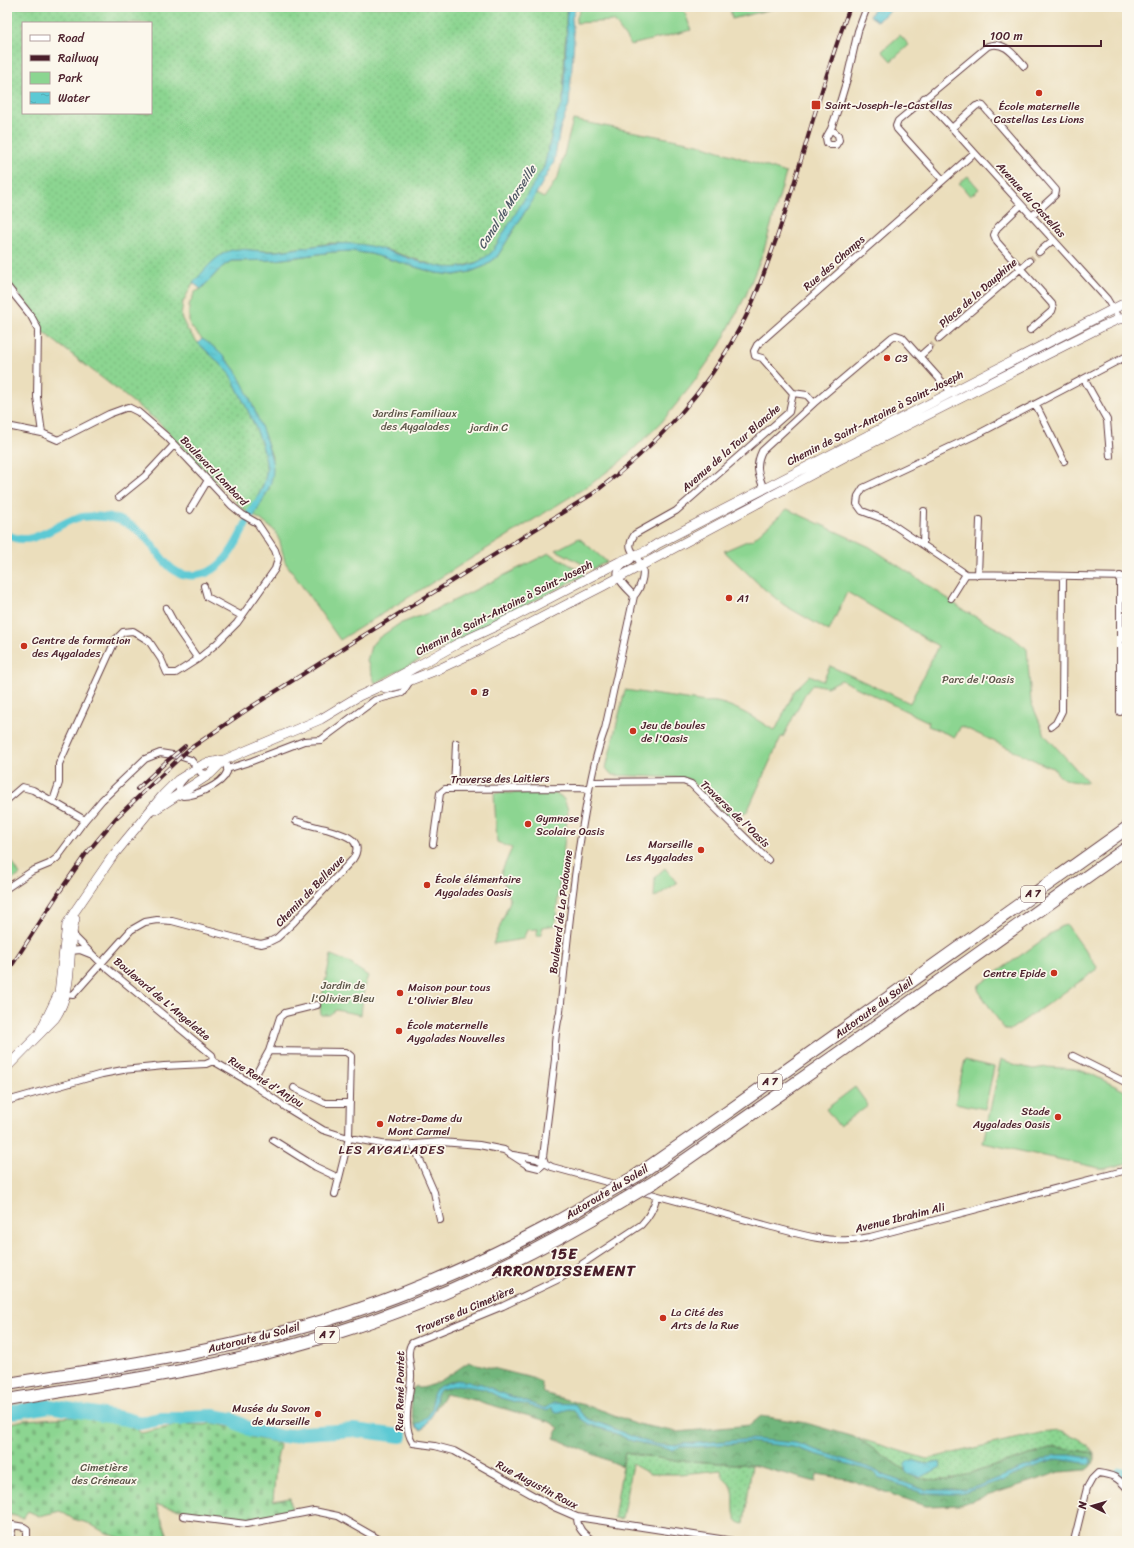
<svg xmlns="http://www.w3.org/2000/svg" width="1134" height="1548" viewBox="0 0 1134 1548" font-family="Sriracha,sans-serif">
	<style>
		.grass { fill: url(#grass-dots); stroke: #6b7a5e; fill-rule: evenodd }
		.forest { fill: url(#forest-crowns); stroke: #5e6a53 }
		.cemetery { fill: url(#cemetery-stones); stroke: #6b7a5e }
		.green { fill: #8cd591; stroke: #6b7a5e }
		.water { fill: url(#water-ripples); stroke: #537480 }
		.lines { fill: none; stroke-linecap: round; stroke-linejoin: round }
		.canal { stroke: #5cc9d4; stroke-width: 8 }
		.river { stroke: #5cc9d4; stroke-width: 14 }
		.minor-tunnel { stroke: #cbb89f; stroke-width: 6; stroke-dasharray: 6 3; stroke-linecap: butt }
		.minor-casing { stroke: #623c41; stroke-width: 8 }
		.secondary-casing { stroke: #623c41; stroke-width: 10 }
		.motorway-casing { stroke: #623c41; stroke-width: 14 }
		.minor { stroke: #fff; stroke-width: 6 }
		.secondary { stroke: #fff; stroke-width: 9 }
		.motorway { stroke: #fff; stroke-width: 12 }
		.rail-casing { stroke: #4a1f2b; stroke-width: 4 }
		.rail { stroke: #fbf7ec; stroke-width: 2.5; stroke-dasharray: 8; stroke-linecap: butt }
		.motorway-bridge-casing { stroke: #623c41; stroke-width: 14; stroke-linecap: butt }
		.motorway-bridge { stroke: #fff; stroke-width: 12 }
		.poi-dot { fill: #c8321e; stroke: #fbf7ec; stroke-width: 1.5 }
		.labels { text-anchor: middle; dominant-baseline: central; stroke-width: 3.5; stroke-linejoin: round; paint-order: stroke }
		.shield { fill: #fbf7ec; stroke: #7f6065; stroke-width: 1 }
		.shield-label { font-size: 10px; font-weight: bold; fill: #4a1f2b }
		.poi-label { font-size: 11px; fill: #4a1f2b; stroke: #fbf7ec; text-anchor: start }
		.street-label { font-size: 11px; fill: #4a1f2b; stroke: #fbf7ec }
		.park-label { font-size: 11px; fill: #5e564a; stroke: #fbf7ec }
		.water-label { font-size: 12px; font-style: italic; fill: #505a66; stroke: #fbf7ec }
		.quarter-label { font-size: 13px; letter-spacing: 1px; fill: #4a1f2b; stroke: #fbf7ec }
		.district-label { font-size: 15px; font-weight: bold; letter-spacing: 1px; fill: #4a1f2b; stroke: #fbf7ec }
	</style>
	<defs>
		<pattern id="grass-dots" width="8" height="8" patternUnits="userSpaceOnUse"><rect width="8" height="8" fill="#8cd591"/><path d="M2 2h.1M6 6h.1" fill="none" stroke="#7ab67d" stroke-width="1.8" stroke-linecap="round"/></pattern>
		<pattern id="forest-crowns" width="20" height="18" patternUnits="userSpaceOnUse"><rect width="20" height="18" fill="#71b67b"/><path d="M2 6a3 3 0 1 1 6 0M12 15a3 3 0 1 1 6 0" fill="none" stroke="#5f9365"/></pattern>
		<pattern id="cemetery-stones" width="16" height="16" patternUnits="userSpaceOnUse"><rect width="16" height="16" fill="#8cd591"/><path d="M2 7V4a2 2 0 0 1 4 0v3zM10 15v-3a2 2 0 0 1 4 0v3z" fill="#7ab67d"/></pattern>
		<pattern id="water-ripples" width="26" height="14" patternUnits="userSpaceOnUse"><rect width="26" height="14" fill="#5cc9d4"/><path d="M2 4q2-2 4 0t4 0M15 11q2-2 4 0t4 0" fill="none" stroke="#52acb6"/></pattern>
	</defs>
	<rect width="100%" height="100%" fill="#fbf7ec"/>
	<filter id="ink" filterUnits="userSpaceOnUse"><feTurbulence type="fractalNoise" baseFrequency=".025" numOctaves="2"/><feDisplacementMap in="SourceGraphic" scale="8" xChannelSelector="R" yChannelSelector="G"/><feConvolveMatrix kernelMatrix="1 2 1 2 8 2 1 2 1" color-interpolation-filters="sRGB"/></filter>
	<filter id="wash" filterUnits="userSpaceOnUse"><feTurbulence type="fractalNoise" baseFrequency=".012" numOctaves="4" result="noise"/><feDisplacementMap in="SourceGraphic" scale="16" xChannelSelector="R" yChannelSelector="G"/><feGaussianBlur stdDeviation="0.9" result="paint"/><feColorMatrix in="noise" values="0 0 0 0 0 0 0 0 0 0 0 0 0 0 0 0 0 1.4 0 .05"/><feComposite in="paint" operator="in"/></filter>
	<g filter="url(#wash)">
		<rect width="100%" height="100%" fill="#ebdebc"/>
		<path class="grass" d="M7 7H568C564 19 568 31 565 43L563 104 557 115 544 167 532 188 492 252 486 258 478 262 453 269 436 266 387 250 333 243 277 251H258L240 249 215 260 193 283 183 302 181 317 187 329 198 343 226 369 232 378C243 401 270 450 266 474 264 488 255 501 248 514L156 420 43 332 41 324 7 279ZM23 23H151V113H23Z
			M1059 1431C1072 1435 1087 1440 1094 1453L1056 1447 949 1480 918 1479 857 1438 927 1459 1040 1433Z
			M625 1453 671 1460 752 1465 744 1524C728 1522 737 1499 732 1488 728 1480 722 1481 721 1470L680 1474H650L632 1464 622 1519 614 1518Z"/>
		<path class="forest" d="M469 1362 532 1378 541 1382 544 1393 604 1411 637 1424 678 1432 750 1425 761 1416 806 1423 857 1438 918 1479 949 1480 1056 1447 1094 1453V1459L1091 1466 1086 1470 1060 1472 959 1505 926 1506 847 1479 817 1474 816 1482 752 1465 671 1460 625 1453 622 1466 554 1438 559 1428 550 1422 474 1400 445 1394 422 1430 415 1426 410 1402 413 1388 417 1386 418 1388C435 1388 454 1371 469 1362Z"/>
		<path class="cemetery" d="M75 1416 137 1426 139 1432 142 1433 182 1424 205 1425 212 1423 230 1427 233 1424C239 1426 242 1432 248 1435 258 1441 270 1439 280 1445L276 1464 273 1501 290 1498 292 1511 250 1519 225 1518 181 1510V1509L156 1505 167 1533V1538L170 1541H133L117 1537 104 1532 88 1523 73 1519 60 1511 39 1516 28 1511 23 1518 7 1514V1424L24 1420 75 1417Z"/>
		<path class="green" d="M581 7H683L691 30 631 45 614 21 576 23 577 17Z
			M730 7H780L732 19Z
			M900 35 909 45 891 61 882 51Z
			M573 120 698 144 786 173 764 250 746 295 720 345 691 386 661 423 621 461 591 484 340 640 285 562 280 542 275 531 261 520 254 516 269 489 272 457 261 427 235 370 229 362 202 339 192 328 189 323V305L195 292 201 289 222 267 231 261 276 260 332 252 351 251 371 254 436 273 455 275 470 272 485 266 497 257 536 194 544 198 558 177Z
			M968 176 979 189 970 196 959 183Z
			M787 509 870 547 947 598 963 610 1011 636 1027 649 1031 702 1045 735 1088 782C1074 782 1060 782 1054 768L1049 767 961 726 955 737 928 726 929 722 841 680 827 687 813 684 805 694 783 737H781L747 812 736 814 730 818 690 780 683 778 612 775 606 768 625 690 706 702C725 698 759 721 775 731L795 690 810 675 823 681 830 666 910 703 938 646 847 592 829 631 784 605 763 588 724 551 747 541 752 540Z
			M579 538 607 562 592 569 556 550Z
			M549 553 586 574 375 683 367 661 371 646 377 639 399 624 433 611Z
			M494 793H554C564 796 565 801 568 810L555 925 543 927 540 936H536L538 929 527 930 523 939 493 944 510 901 501 873 512 848 497 842Z
			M7 853 20 875 7 883Z
			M665 868 677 883 654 898 655 877Z
			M1067 925 1097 967 1095 971 1010 1030H1005L978 990 979 985 1062 926Z
			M331 955 348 962 368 976 364 987 361 1015 336 1010 329 1015H321L320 1006Z
			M1001 1059 1019 1066 1034 1069 1046 1067 1076 1069 1091 1074 1127 1092V1163L1104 1169 983 1143Z
			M965 1060 994 1067 985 1109 955 1103Z
			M855 1087 868 1105 839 1126 826 1109Z"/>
		<path class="water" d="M569 7H576L572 18 574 40 569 105 560 129 554 162 536 194 497 257 485 266 470 272 454 275 436 273 371 254 351 251 332 252 276 260 231 261 222 267 201 289 193 283C206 269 220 248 241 249 253 250 265 252 278 251 304 248 329 242 356 244 402 247 450 290 492 252L544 167 556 116 563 103 566 42C569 30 563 19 569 7Z
			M875 7H895L877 21 870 16Z
			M202 339C212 344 228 360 235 370 246 386 273 451 273 469 273 486 262 501 254 516L248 514C255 501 264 488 266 474 270 450 243 401 232 378L226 369 198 343Z
			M458 1380 482 1384 499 1392 541 1407 545 1408 553 1403 574 1404C578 1409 581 1414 587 1418 595 1423 602 1423 610 1427 632 1436 657 1450 682 1444L753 1439 796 1443 873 1469 881 1474 925 1490H964L978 1486 1056 1455H1070L1091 1458 1090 1464 1058 1459 1042 1464 1008 1478 1002 1483 1000 1481 961 1494H925L878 1477 874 1472 793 1447 750 1442 698 1447H681L672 1450 632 1441 610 1431 590 1425 581 1419 574 1411 569 1409 560 1412H554L551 1407 547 1411 501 1398 484 1389 457 1385 440 1390 437 1395 434 1412 422 1430 415 1426C421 1422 427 1418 431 1411 433 1408 432 1403 432 1399 434 1385 446 1383 458 1380Z
			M912 1460 926 1464 940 1462 941 1467 920 1478C911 1475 903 1475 905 1464L908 1461Z"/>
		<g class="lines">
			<path class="canal" d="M7 534C29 550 56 524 77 518 88 515 100 516 111 518 124 520 137 528 147 539 162 556 170 579 198 575 229 571 242 530 255 505"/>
			<path class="river" d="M7 1413 50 1406 126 1419 140 1423 160 1419H180L187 1417 213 1416 231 1419 251 1430 283 1437 303 1433 354 1430 401 1436
				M1121 1474 1127 1476"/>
		</g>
	</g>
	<g filter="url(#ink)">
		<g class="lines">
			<path class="minor-tunnel" d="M1029 261 1039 252
				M929 348 939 339"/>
			<g class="minor-casing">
				<path id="minor" d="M924 98 952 128 1107 299 1119 319
					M952 128 976 106 979 105 983 106 1056 190 1055 195 1032 216
					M831 129 838 135 839 140 836 145H830L827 143 826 138 831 129 838 109 847 79 858 31 867 7
					M943 180 897 129 896 126 898 121 988 46C1004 40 1014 55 1024 66
					M1021 205 997 228 994 235 997 242 1052 304 1053 308 1052 311 1030 330
					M1039 252 1053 240
					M7 286 31 316 38 329 37 397 42 433 58 440 109 414 128 407 138 412 167 437 232 506 243 515 257 523 275 550 278 559 275 569 237 623 216 644 198 659 176 673H167L161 659 149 641 133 631 123 632 116 639 59 764V783L53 801
					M939 339 1029 261
					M920 356 929 348
					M1084 379 1107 420 1110 456
					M793 393 762 358 755 356 754 351 757 345 974 153
					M1036 405 1064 461
					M7 426 42 433
					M764 489C758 475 755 465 762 451L814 403
					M119 497 145 476 174 445
					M190 510 208 480
					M923 545 924 511
					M631 560C627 563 621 566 618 570 614 578 630 591 634 596
					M966 574 886 520 862 511 857 504 858 496 863 488 980 433 1127 356
					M978 575 980 520
					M1120 576V712
					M204 586 207 597 242 616
					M951 598 966 574 1127 577
					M166 608 178 630 198 659
					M1051 727 1056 723 1062 711 1063 576
					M227 769 252 761 304 741 321 740 375 700 402 693 410 681
					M184 779C178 785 176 790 183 796 195 796 222 785 227 772 228 768 226 764 224 760
					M591 782 683 781 691 784 768 860
					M454 789 456 743
					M7 800 22 787 33 790 85 820
					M433 844 440 793 445 789 579 788 589 789
					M7 888 32 871 49 864 57 858 85 820 102 800 145 759 160 753 179 756 191 760 201 773 209 774
					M73 932 75 937 102 964 212 1055 213 1061
					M70 954 71 951 80 950 90 954
					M64 992 65 994 73 995 131 930 145 922 157 920 172 921 251 942 261 944 269 942 277 938 294 922 353 859C366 838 341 834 326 829 316 827 306 824 296 821
					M269 1051 346 1052 351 1056 349 1138 335 1194
					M1073 1056 1127 1083
					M213 1061 251 1083 287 1108 323 1130 345 1137 382 1144 400 1145 441 1142 479 1145 504 1150 527 1165 539 1168 545 1163
					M251 1083 269 1051 280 1017 285 1013 317 1005
					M294 1088 325 1103H350
					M7 1101 102 1074 123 1070 164 1066 206 1064 213 1061
					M273 1140 316 1167 339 1178
					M413 1144 434 1192 440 1220
					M513 1155 537 1159 552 1167 772 1227C796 1233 823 1242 849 1240 856 1240 863 1238 870 1237L1127 1170
					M545 1163 543 1157 555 1059C554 1043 556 1028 560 1012 567 945 573 878 585 812 590 784 595 756 605 729L634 596C640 589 645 576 642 567 637 552 623 551 635 534L676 511 789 412 793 393 807 395 814 403 892 337 896 335 902 337 953 394
					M657 1196C654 1207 649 1217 641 1225L561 1278 503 1306 412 1343C405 1352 412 1366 411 1377 410 1398 401 1424 413 1443L435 1446 454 1451 554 1507 577 1517 733 1541
					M183 1516 246 1524 314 1511 338 1516 382 1541
					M577 1517C577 1529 584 1534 593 1541
					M7 1524 24 1527 27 1529V1541
					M10 1541 13 1525
					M1074 1541 1087 1488 1092 1479 1098 1473C1113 1475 1117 1477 1127 1488"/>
			</g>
			<g class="secondary-casing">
				<path id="secondary" d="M385 688 398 685 439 669 473 653 603 586 848 455 1103 326 1119 319 1127 318
					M156 809 210 774 224 760
					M39 1034 59 993 67 924 75 911 112 857 163 795 178 780 204 764 224 760 321 719 359 696 385 684 459 643 494 627 619 562 648 550 657 544 1127 302
					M7 1067 55 1018C70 996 69 969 71 944 72 936 72 927 75 919"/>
			</g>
			<g class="motorway-casing">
				<path id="motorway" d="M636 1176 732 1109 1127 828
					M654 1182 836 1055 1127 848
					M7 1384C89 1371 172 1359 252 1340 357 1316 458 1275 553 1224 571 1214 589 1203 608 1192
					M7 1400C115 1382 225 1368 329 1335 433 1303 532 1256 624 1200"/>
			</g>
			<use href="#minor" class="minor"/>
			<use href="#secondary" class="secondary"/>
			<use href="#motorway" class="motorway"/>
			<g class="rail-casing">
				<path id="rail" d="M137 789 167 761 185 746
					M7 973 60 891 85 855 116 818 188 750 251 707 358 639 594 493C657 445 705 394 742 324 757 297 766 267 777 237 803 161 821 82 850 7"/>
			</g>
			<use href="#rail" class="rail"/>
			<g class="motorway-bridge-casing">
				<path id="motorway-bridge" d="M608 1192 636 1176
					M624 1200 654 1182"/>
			</g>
			<use href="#motorway-bridge" class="motorway-bridge"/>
		</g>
	</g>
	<g class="poi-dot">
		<circle cx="1039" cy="93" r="4"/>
		<rect x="811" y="100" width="10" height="10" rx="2"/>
		<circle cx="887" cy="358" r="4"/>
		<circle cx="729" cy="598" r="4"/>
		<circle cx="24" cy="646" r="4"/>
		<circle cx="474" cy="692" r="4"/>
		<circle cx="633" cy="731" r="4"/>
		<circle cx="528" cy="824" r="4"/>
		<circle cx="701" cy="850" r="4"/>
		<circle cx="427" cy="885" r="4"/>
		<circle cx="1054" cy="973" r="4"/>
		<circle cx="400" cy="993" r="4"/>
		<circle cx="399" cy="1031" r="4"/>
		<circle cx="1058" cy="1117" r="4"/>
		<circle cx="380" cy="1124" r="4"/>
		<circle cx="663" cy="1318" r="4"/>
		<circle cx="318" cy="1414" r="4"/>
	</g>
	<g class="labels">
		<g class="shield">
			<rect x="1021" y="886" width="24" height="16" rx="3"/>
			<rect x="758" y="1074" width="24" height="16" rx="3"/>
			<rect x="315" y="1327" width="24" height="16" rx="3"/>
		</g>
		<g class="shield-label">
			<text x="1033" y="894">A 7</text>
			<text x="770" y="1082">A 7</text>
			<text x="327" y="1335">A 7</text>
		</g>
		<g class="poi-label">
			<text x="825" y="105">Saint-Joseph-le-Castellas</text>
			<text x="1039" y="106" text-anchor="middle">École maternelle<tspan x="1039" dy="13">Castellas Les Lions</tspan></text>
			<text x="895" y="358">C3</text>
			<text x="737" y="598">A1</text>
			<text x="32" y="640">Centre de formation<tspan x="32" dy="13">des Aygalades</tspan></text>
			<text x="482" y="692">B</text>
			<text x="641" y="725">Jeu de boules<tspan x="641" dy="13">de l'Oasis</tspan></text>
			<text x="536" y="818">Gymnase<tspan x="536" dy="13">Scolaire Oasis</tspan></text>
			<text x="693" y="844" text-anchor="end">Marseille<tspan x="693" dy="13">Les Aygalades</tspan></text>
			<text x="435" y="879">École élémentaire<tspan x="435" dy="13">Aygalades Oasis</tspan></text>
			<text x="1046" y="973" text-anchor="end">Centre Epide</text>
			<text x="408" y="987">Maison pour tous<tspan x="408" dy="13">L'Olivier Bleu</tspan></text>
			<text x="407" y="1025">École maternelle<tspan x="407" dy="13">Aygalades Nouvelles</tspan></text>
			<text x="1050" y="1111" text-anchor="end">Stade<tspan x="1050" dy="13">Aygalades Oasis</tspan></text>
			<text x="388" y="1118">Notre-Dame du<tspan x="388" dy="13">Mont Carmel</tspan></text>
			<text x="671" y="1312">La Cité des<tspan x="671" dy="13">Arts de la Rue</tspan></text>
			<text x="310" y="1408" text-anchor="end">Musée du Savon<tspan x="310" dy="13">de Marseille</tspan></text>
		</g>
		<g class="street-label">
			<text transform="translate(1031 200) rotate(48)">Avenue du Castellas</text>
			<text transform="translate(834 263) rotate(-41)">Rue des Champs</text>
			<text transform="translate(978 293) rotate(-41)">Place de la Dauphine</text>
			<text transform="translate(875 418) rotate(-27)">Chemin de Saint-Antoine à Saint-Joseph</text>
			<text transform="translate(731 448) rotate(-41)">Avenue de la Tour Blanche</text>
			<text transform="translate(214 471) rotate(46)">Boulevard Lombard</text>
			<text transform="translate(504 608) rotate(-27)">Chemin de Saint-Antoine à Saint-Joseph</text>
			<text transform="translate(500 779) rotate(-1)">Traverse des Laitiers</text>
			<text transform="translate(735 814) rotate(44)">Traverse de l'Oasis</text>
			<text transform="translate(310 891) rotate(-46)">Chemin de Bellevue</text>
			<text transform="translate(561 912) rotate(-83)">Boulevard de La Padouane</text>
			<text transform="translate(162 999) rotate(40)">Boulevard de L'Angelette</text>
			<text transform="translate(874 1008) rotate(-36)">Autoroute du Soleil</text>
			<text transform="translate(266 1082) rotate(32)">Rue René d'Anjou</text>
			<text transform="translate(607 1192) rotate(-31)">Autoroute du Soleil</text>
			<text transform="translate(900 1218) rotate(-14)">Avenue Ibrahim Ali</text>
			<text transform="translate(465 1310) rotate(-23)">Traverse du Cimetière</text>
			<text transform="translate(254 1338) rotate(-14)">Autoroute du Soleil</text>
			<text transform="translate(400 1391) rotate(-89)">Rue René Pontet</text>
			<text transform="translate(537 1485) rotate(28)">Rue Augustin Roux</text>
		</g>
		<g class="park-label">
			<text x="415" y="413">Jardins Familiaux<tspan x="415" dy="13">des Aygalades</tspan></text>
			<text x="489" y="427">jardin C</text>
			<text x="978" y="679">Parc de l'Oasis</text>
			<text x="343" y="985">Jardin de<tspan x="343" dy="13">l'Olivier Bleu</tspan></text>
			<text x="104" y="1467">Cimetière<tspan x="104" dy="13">des Créneaux</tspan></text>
		</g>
		<g class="water-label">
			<text transform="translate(507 207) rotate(-57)">Canal de Marseille</text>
		</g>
		<g class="quarter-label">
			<text x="392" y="1149">LES AYGALADES</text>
		</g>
		<g class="district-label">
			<text x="564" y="1254">15E<tspan x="564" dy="17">ARRONDISSEMENT</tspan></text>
		</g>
	</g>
	<rect width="1134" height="1548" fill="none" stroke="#fbf7ec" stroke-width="24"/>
	<rect x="22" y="22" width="130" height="92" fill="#fbf7ec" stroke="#b4a19f"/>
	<rect x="30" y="35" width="20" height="6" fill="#ffffff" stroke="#b4a19f"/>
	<text x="58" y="42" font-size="12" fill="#4a1f2b">Road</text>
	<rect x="30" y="55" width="20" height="6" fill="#4a1f2b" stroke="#b4a19f"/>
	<text x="58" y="62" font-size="12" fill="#4a1f2b">Railway</text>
	<rect x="30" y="72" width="20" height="12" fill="#8cd591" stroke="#b4a19f"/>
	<text x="58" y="82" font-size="12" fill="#4a1f2b">Park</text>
	<rect x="30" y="92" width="20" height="12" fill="url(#water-ripples)" stroke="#b4a19f"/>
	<text x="58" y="102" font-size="12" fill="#4a1f2b">Water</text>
	<g transform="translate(1092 1506) rotate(275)" stroke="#fbf7ec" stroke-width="3" paint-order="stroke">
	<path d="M0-3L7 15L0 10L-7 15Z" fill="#4a1f2b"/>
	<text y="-6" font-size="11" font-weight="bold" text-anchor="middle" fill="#4a1f2b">N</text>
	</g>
	<path d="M984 40v6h117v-6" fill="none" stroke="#4a1f2b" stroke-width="2"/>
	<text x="990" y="40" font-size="12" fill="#4a1f2b" stroke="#fbf7ec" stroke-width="3" paint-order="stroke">100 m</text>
</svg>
